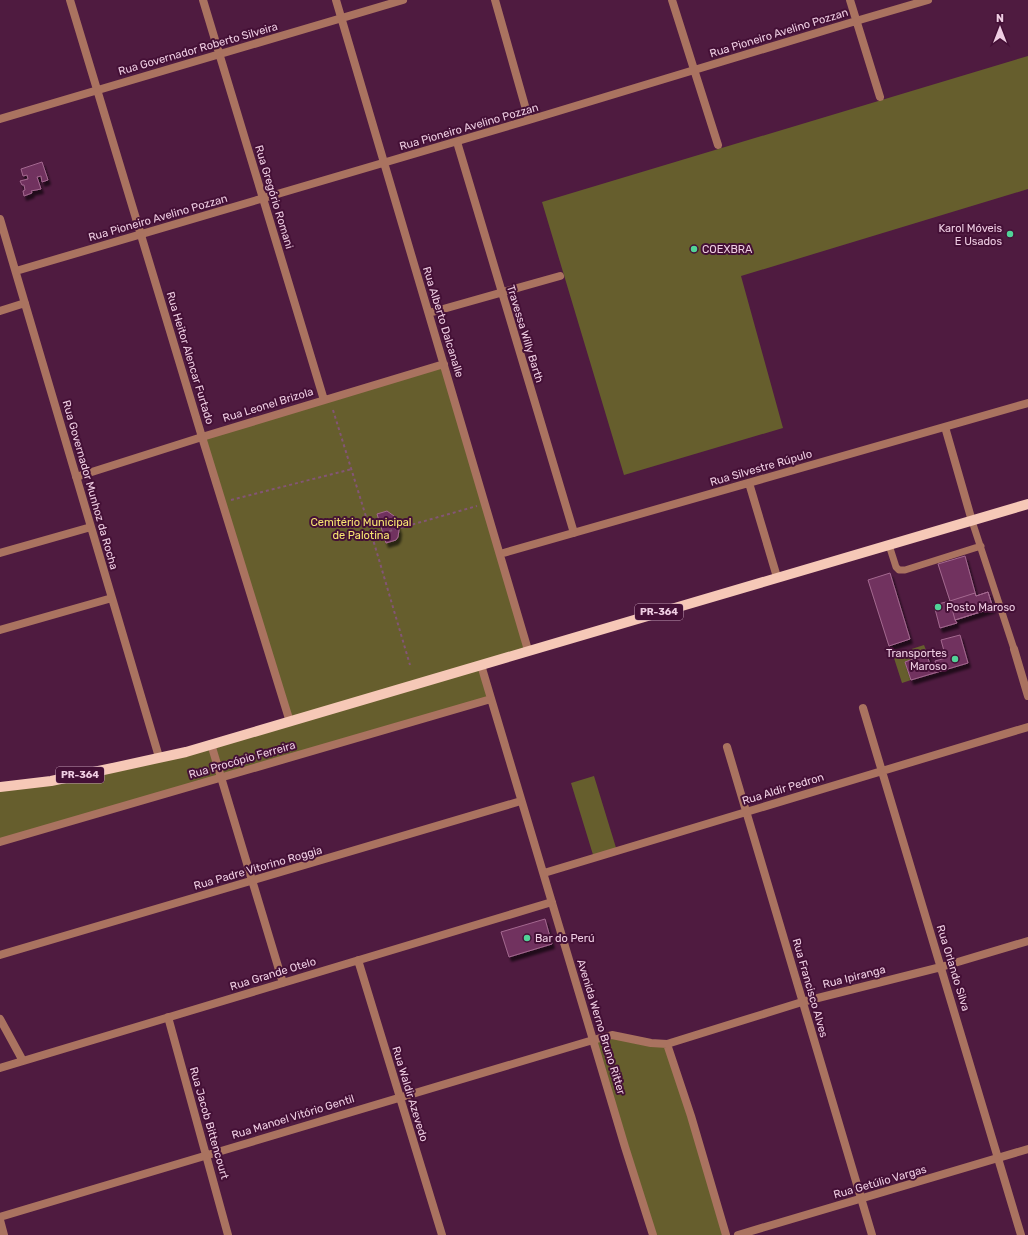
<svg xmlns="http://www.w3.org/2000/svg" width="1028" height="1235" viewBox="0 0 1028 1235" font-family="Rubik,sans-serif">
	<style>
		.green { fill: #665e2d }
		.building { fill: #71315e; stroke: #a46990; filter: url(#shadow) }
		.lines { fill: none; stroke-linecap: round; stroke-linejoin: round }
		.path { stroke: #835575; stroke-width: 2; stroke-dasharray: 3 3; stroke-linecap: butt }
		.service { stroke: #aa7360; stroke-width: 7 }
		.minor { stroke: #aa7360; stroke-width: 8 }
		.primary { stroke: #f6c8b7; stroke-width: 10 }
		.poi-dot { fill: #51d398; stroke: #441036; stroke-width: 1.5 }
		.labels { text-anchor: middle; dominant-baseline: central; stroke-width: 4; stroke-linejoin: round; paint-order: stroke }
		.shield { fill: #441036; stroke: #bc95af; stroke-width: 1 }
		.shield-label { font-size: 10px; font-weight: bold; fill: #efcee3 }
		.street-label { font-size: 11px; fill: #efcee3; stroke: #441036 }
		.poi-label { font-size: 11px; fill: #efcee3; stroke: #441036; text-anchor: start }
		.park-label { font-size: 11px; fill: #f8e571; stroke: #441036 }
	</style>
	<defs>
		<filter id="shadow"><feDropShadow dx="2.5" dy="4.5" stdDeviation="1" flood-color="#0009"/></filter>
	</defs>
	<rect width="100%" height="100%" fill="#4f1b40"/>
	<path class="green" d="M1028 56V189L741 276 783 428 624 475 542 202Z
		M444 364 528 650 481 665 491 699 0 842V787L51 781 289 722 202 437Z
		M924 645 926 650 911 654 913 659 905 662 911 680 902 683 893 655Z
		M594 776 617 851 594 858 571 783Z
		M612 1035 667 1044 726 1235H653L593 1040Z"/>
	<path class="building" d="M42 162 48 180 42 182 41 176 37 177 41 189 31 191 32 193 24 196 23 191 25 190 24 185H22L20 181 28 179 27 175 23 176 21 169Z
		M387 511 394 516 399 530 398 537 396 540 386 543 377 514Z
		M965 556 976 596 988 592 993 608 955 620 957 623 940 628 934 605 950 601 938 564Z
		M890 573 910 639 889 646 868 580Z
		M988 592 993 608 955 620 950 601 975 593 976 596Z
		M960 635 968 663 911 680 905 662 913 659 911 654 926 650 931 669 937 668 935 661 946 658 941 640Z
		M545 919 552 944 509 957 501 932Z"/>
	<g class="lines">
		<path class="path" d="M333 410 372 536 410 665
			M231 500 352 469
			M372 536 477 506"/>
		<path class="service" d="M972 521 1014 649
			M889 545 896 567 899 570H905L981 546"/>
		<path class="minor" d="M70 0 202 437 290 722
			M203 0 324 400
			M336 0 528 650
			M495 0 529 120
			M672 0 718 145
			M850 0 880 97
			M0 119 403 0
			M457 142 574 533
			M0 219 159 757
			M16 271 529 120 856 21 928 0
			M0 311 25 303
			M429 313 560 276
			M945 427 972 521
			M76 477 202 437 444 364
			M749 483 777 577
			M0 553 91 527
			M500 554 1028 403
			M0 630 112 598
			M1014 649 1028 696
			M481 665 625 1147 653 1235
			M863 708 1021 1235
			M211 744 283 983
			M727 747 872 1235
			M0 842 491 699
			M544 873 1028 727
			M0 955 521 801
			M358 960 442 1235
			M168 1017 228 1235
			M0 1019 23 1061
			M667 1044 691 1116 726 1235
			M0 1068 552 902
			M0 1217 593 1040 612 1035 651 1043 667 1044 802 1002 941 967 1028 941
			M0 1220 4 1235
			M738 1235 1028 1149"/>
		<path class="primary" d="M0 787 51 781 108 769 186 752 1028 504"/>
	</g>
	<g class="poi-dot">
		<circle cx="1010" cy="234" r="4"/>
		<circle cx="694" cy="249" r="4"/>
		<circle cx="938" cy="607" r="4"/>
		<circle cx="955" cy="659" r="4"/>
		<circle cx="527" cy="938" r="4"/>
	</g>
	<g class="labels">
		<g class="shield">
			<rect x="635" y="604" width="48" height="16" rx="3"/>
			<rect x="56" y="767" width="48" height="16" rx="3"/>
		</g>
		<g class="shield-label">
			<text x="659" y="612">PR-364</text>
			<text x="80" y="775">PR-364</text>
		</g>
		<g class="street-label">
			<text transform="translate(779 33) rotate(-17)">Rua Pioneiro Avelino Pozzan</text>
			<text transform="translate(198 49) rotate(-16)">Rua Governador Roberto Silveira</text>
			<text transform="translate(469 127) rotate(-16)">Rua Pioneiro Avelino Pozzan</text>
			<text transform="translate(274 197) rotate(73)">Rua Gregório Romani</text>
			<text transform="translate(158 218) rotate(-16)">Rua Pioneiro Avelino Pozzan</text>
			<text transform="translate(443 322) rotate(73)">Rua Alberto Dalcanalle</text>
			<text transform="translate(525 334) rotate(73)">Travessa Willy Barth</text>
			<text transform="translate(190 358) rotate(73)">Rua Heitor Alencar Furtado</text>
			<text transform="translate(268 405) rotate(-17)">Rua Leonel Brizola</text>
			<text transform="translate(761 468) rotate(-16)">Rua Silvestre Rúpulo</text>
			<text transform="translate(90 485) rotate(74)">Rua Governador Munhoz da Rocha</text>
			<text transform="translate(242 760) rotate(-16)">Rua Procópio Ferreira</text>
			<text transform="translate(783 789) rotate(-17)">Rua Aldir Pedron</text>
			<text transform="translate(258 868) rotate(-16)">Rua Padre Vitorino Roggia</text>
			<text transform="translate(953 968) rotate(73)">Rua Orlando Silva</text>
			<text transform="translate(273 974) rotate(-17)">Rua Grande Otelo</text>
			<text transform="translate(854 977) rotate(-14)">Rua Ipiranga</text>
			<text transform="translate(810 988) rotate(74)">Rua Francisco Alves</text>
			<text transform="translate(601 1027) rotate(73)">Avenida Werno Bruno Ritter</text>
			<text transform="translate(410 1094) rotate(73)">Rua Waldir Azevedo</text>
			<text transform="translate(293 1117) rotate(-17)">Rua Manoel Vitório Gentil</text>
			<text transform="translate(209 1123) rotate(74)">Rua Jacob Bittencourt</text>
			<text transform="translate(880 1182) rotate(-16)">Rua Getúlio Vargas</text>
		</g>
		<g class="poi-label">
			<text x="1002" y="228" text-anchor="end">Karol Móveis<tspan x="1002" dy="13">E Usados</tspan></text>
			<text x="702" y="249">COEXBRA</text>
			<text x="946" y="607">Posto Maroso</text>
			<text x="947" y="653" text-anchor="end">Transportes<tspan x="947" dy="13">Maroso</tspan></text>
			<text x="535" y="938">Bar do Perú</text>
		</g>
		<g class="park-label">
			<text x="361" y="522">Cemitério Municipal<tspan x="361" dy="13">de Palotina</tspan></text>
		</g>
	</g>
	<g transform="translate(1000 28)" stroke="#441036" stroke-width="3" paint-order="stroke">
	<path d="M0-3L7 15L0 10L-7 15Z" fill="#efcee3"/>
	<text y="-6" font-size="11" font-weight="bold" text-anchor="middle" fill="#efcee3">N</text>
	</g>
</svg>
